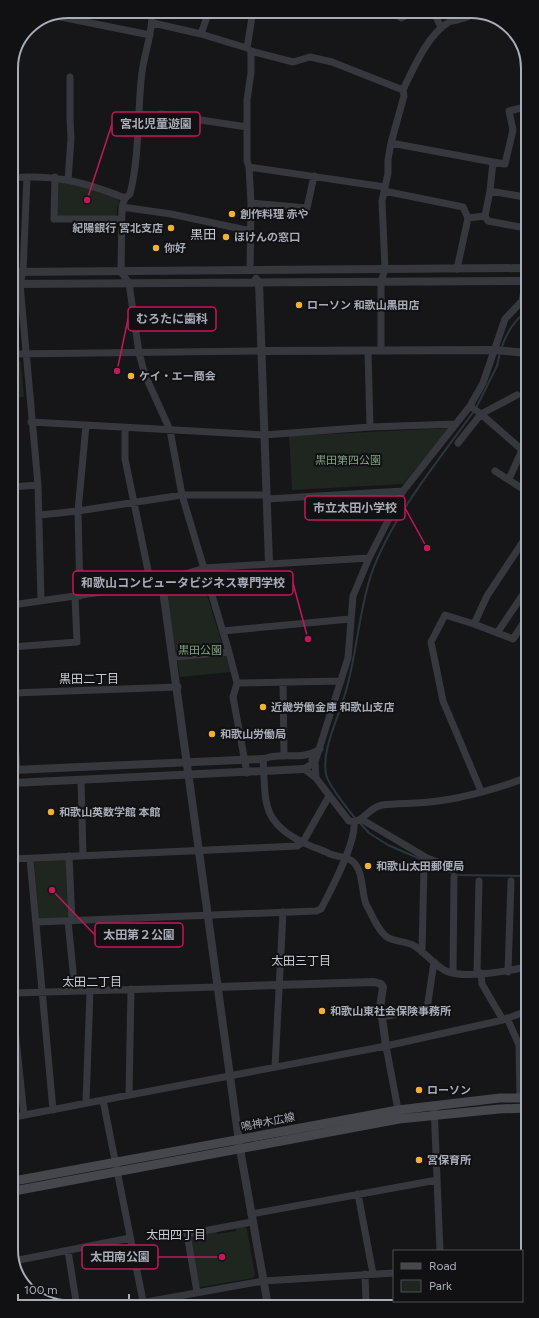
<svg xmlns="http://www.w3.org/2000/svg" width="539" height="1318" viewBox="0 0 539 1318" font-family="Figtree,'Noto Sans JP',sans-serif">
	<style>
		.green { fill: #1e261f }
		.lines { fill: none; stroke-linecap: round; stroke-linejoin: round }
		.stream { stroke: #2c353c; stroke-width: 2 }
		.minor { stroke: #37383d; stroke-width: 7 }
		.tertiary { stroke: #37383d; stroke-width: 8 }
		.secondary { stroke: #45474d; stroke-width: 9 }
		.poi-dot { fill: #f2b134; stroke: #111113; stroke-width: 1.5 }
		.labels { text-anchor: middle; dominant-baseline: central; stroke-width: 4; stroke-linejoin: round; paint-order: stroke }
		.poi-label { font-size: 11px; font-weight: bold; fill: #a8adb8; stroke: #111113; text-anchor: start }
		.park-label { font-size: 11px; fill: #7fa381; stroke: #111113 }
		.street-label { font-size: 11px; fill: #a8adb8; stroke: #111113 }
		.neighbourhood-label { font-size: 12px; fill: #c9ccd4; stroke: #111113 }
		.quarter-label { font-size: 13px; fill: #c9ccd4; stroke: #111113 }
		.rim { fill: none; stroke: #a8adb8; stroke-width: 2 }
		.leader { fill: none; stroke: #c2185b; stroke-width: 1.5 }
		.callout-dot { fill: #c2185b; stroke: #111113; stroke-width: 1.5 }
		.callout { fill: #111113; stroke: #c2185b; stroke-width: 1.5 }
		.callout-label { font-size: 12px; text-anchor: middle; font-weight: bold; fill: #a8adb8 }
	</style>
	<rect width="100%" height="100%" fill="#161618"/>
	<path class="green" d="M58 180 100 190 118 198 120 203 117 207V214L115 216 58 217 55 214Z
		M12 359H18L21 362 24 397 12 398Z
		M449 428 403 484 292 490 289 436Z
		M200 573 231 672 180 677 165 585Z
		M66 859 70 918 39 919 34 862Z
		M244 1226 247 1229 255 1275 253 1278 201 1287 198 1285 190 1238 193 1235 216 1231 217 1234 236 1231V1228Z"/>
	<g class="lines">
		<path class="stream" d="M501 349C506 334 513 321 526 312
			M476 408 497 366 500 353
			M356 819C349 811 327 783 326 774 321 748 341 713 347 687 357 650 359 612 371 575 391 517 439 460 474 411
			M359 822 369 833 388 845 457 875 527 876"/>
		<path class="minor" d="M152 11C153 32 145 51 142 72 137 113 140 154 130 194L125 198 122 207 121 272 129 283 139 353 145 375 170 430 182 495 229 652 237 683 233 697 247 773
			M392 11 401 18 416 11
			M433 11 441 27
			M56 16 150 35
			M153 23 201 34 247 48 251 51V73L247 100V161L249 167 251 203 250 270
			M201 34 209 11
			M247 48 253 11
			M251 51 293 62 310 57 332 62 403 90 404 96 391 143 493 162
			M403 90C413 69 428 34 449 22 452 20 457 21 460 19 466 18 472 15 477 12
			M139 130 159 129 161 114 247 127
			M249 167 385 187
			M27 177 23 272 20 284 38 485 41 600
			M55 177 54 219H121
			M11 178C55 174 84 182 125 198
			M68 180 71 139 70 119V77
			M384 191 463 207 468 218 457 269
			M490 191 493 162 505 164 513 130 509 111 525 107
			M251 203 307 208 314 176
			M122 207 171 214 251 231
			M468 218 485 216
			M520 227 488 221 485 216 490 191 525 197
			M526 278 522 301 505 319 483 383 470 406 403 491 369 558 353 596 348 658 315 762 316 778 349 821C362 825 367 808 382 805 400 803 419 804 438 801 463 798 504 787 527 777
			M381 350V282L385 269 382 201 388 173V160L391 143
			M368 351 370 427
			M12 354 262 351
			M470 406 481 414 517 395
			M31 422 264 435 370 427 456 424
			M125 428V459L151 585
			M458 443 481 414 522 450 509 479
			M526 452 522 450 526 441
			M495 471 526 491
			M12 487 38 485
			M267 499 403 491
			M40 515 78 511 182 495H267
			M80 596 78 511 86 425
			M12 605 151 585 204 568 369 558
			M474 624 513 639 526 619
			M223 631 350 619
			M497 633 526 590
			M12 647 77 642 75 597
			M173 657 229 652
			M283 682 284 756
			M237 683 341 681
			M13 693 178 687
			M13 716 17 770
			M320 749C300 762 283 751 263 759 266 800 260 821 302 842 311 847 321 849 330 854 337 857 346 856 352 861 364 870 361 891 366 904 371 913 378 931 387 937 395 942 404 941 413 945 425 952 434 965 446 971 464 979 508 971 527 967
			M312 760 315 762 304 769 316 778
			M81 780 83 856
			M481 791 443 701 431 642 445 615 474 624 487 596 526 537
			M361 819 427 858 454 868
			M69 856 72 921
			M13 859 297 846 303 842 329 796
			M30 859 53 1110
			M68 921 75 991
			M37 922 316 911 321 909C331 890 356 843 354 823
			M422 952 424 867
			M508 972 511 881
			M453 973 454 877
			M477 973 479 881
			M481 973 482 984 503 1020
			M13 993 218 987
			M13 1011 24 1115
			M382 1017 427 1009 434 962
			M507 1018 519 1045 520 1098
			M386 1046 399 1115
			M275 1067 283 912
			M129 1095 131 989
			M103 1100 143 1301
			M86 1103 90 991
			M434 1105 440 1251
			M14 1117 386 1046 503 1020 527 1011
			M358 1194 373 1274
			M251 1214 437 1180
			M68 1251 77 1307
			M14 1261 130 1238
			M365 1274 366 1305
			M197 1292 187 1234 252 1222
			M437 1304V1301
			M118 1307 263 1281 394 1273"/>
		<path class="tertiary" d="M12 272 526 268
			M256 279 259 282 269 563
			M12 284 526 281
			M262 351 495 350 526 353
			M162 583 240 1149 268 1306
			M13 770 263 759
			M13 783 304 769
			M218 987 374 982 381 984 383 987 379 1015 382 1017 386 1046"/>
		<path class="secondary" d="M14 1181 398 1110 500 1098H528
			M14 1191 399 1119 499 1109 528 1108"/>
	</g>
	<g class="poi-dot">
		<circle cx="232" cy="214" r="4"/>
		<circle cx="171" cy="228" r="4"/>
		<circle cx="226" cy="237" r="4"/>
		<circle cx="156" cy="248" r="4"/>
		<circle cx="299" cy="305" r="4"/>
		<circle cx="131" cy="376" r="4"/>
		<circle cx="263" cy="707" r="4"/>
		<circle cx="212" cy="734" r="4"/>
		<circle cx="51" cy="812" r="4"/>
		<circle cx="368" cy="866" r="4"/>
		<circle cx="322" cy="1011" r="4"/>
		<circle cx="419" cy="1090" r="4"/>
		<circle cx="419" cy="1160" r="4"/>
	</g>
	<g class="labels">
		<g class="poi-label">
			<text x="240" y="214">創作料理 赤や</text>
			<text x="163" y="228" text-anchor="end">紀陽銀行 宮北支店</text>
			<text x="234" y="237">ほけんの窓口</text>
			<text x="164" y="248">你好</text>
			<text x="307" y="305">ローソン 和歌山黒田店</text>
			<text x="139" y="376">ケイ・エー商会</text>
			<text x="271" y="707">近畿労働金庫 和歌山支店</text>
			<text x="220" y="734">和歌山労働局</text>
			<text x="59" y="812">和歌山英数学館 本館</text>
			<text x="376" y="866">和歌山太田郵便局</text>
			<text x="330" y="1011">和歌山東社会保険事務所</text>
			<text x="427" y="1090">ローソン</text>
			<text x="427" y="1160">宮保育所</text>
		</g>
		<g class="park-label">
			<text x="348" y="460">黒田第四公園</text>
			<text x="200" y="650">黒田公園</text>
		</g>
		<g class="street-label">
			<text transform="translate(268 1122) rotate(-11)">鳴神木広線</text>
		</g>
		<g class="neighbourhood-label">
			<text x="89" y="679">黒田二丁目</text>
			<text x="301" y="961">太田三丁目</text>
			<text x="92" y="982">太田二丁目</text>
			<text x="176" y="1235">太田四丁目</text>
		</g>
		<g class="quarter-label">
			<text x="203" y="234">黒田</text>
		</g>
	</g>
	<path d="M0 0H539V1318H0ZM68 18H471A50 50 0 0 1 521 68V1250A50 50 0 0 1 471 1300H68A50 50 0 0 1 18 1250V68A50 50 0 0 1 68 18Z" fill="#111113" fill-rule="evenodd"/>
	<path class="rim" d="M68 18H471A50 50 0 0 1 521 68V1250A50 50 0 0 1 471 1300H68A50 50 0 0 1 18 1250V68A50 50 0 0 1 68 18Z"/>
	<path class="leader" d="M87 200L112 124M117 371L128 319M427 548L405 508M308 639L293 583M52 890L95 935M222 1257L158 1257"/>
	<g class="callout-dot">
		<circle cx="87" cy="200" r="4"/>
		<circle cx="117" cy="371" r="4"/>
		<circle cx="427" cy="548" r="4"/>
		<circle cx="308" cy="639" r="4"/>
		<circle cx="52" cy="890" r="4"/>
		<circle cx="222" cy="1257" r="4"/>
	</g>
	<g class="callout">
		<rect x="112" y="112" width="88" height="24" rx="4"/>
		<rect x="128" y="307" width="88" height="24" rx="4"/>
		<rect x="305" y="496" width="100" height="24" rx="4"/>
		<rect x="73" y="571" width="220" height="24" rx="4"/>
		<rect x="95" y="923" width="88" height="24" rx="4"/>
		<rect x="82" y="1245" width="76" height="24" rx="4"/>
	</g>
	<g class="callout-label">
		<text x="156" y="128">宮北児童遊園</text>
		<text x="172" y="323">むろたに歯科</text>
		<text x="355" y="512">市立太田小学校</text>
		<text x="183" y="587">和歌山コンピュータビジネス専門学校</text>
		<text x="139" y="939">太田第２公園</text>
		<text x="120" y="1261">太田南公園</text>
	</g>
	<rect x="393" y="1250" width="130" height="52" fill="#111113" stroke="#4d4f55"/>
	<rect x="401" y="1263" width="20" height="6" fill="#45474d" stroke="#4d4f55"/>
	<text x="429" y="1270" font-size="12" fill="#a8adb8">Road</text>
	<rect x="401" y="1280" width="20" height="12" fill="#1e261f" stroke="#4d4f55"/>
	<text x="429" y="1290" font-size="12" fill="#a8adb8">Park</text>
	<path d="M18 1294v6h111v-6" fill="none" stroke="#a8adb8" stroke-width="2"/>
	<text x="24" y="1294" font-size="12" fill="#a8adb8" stroke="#111113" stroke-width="3" paint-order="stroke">100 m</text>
</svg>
